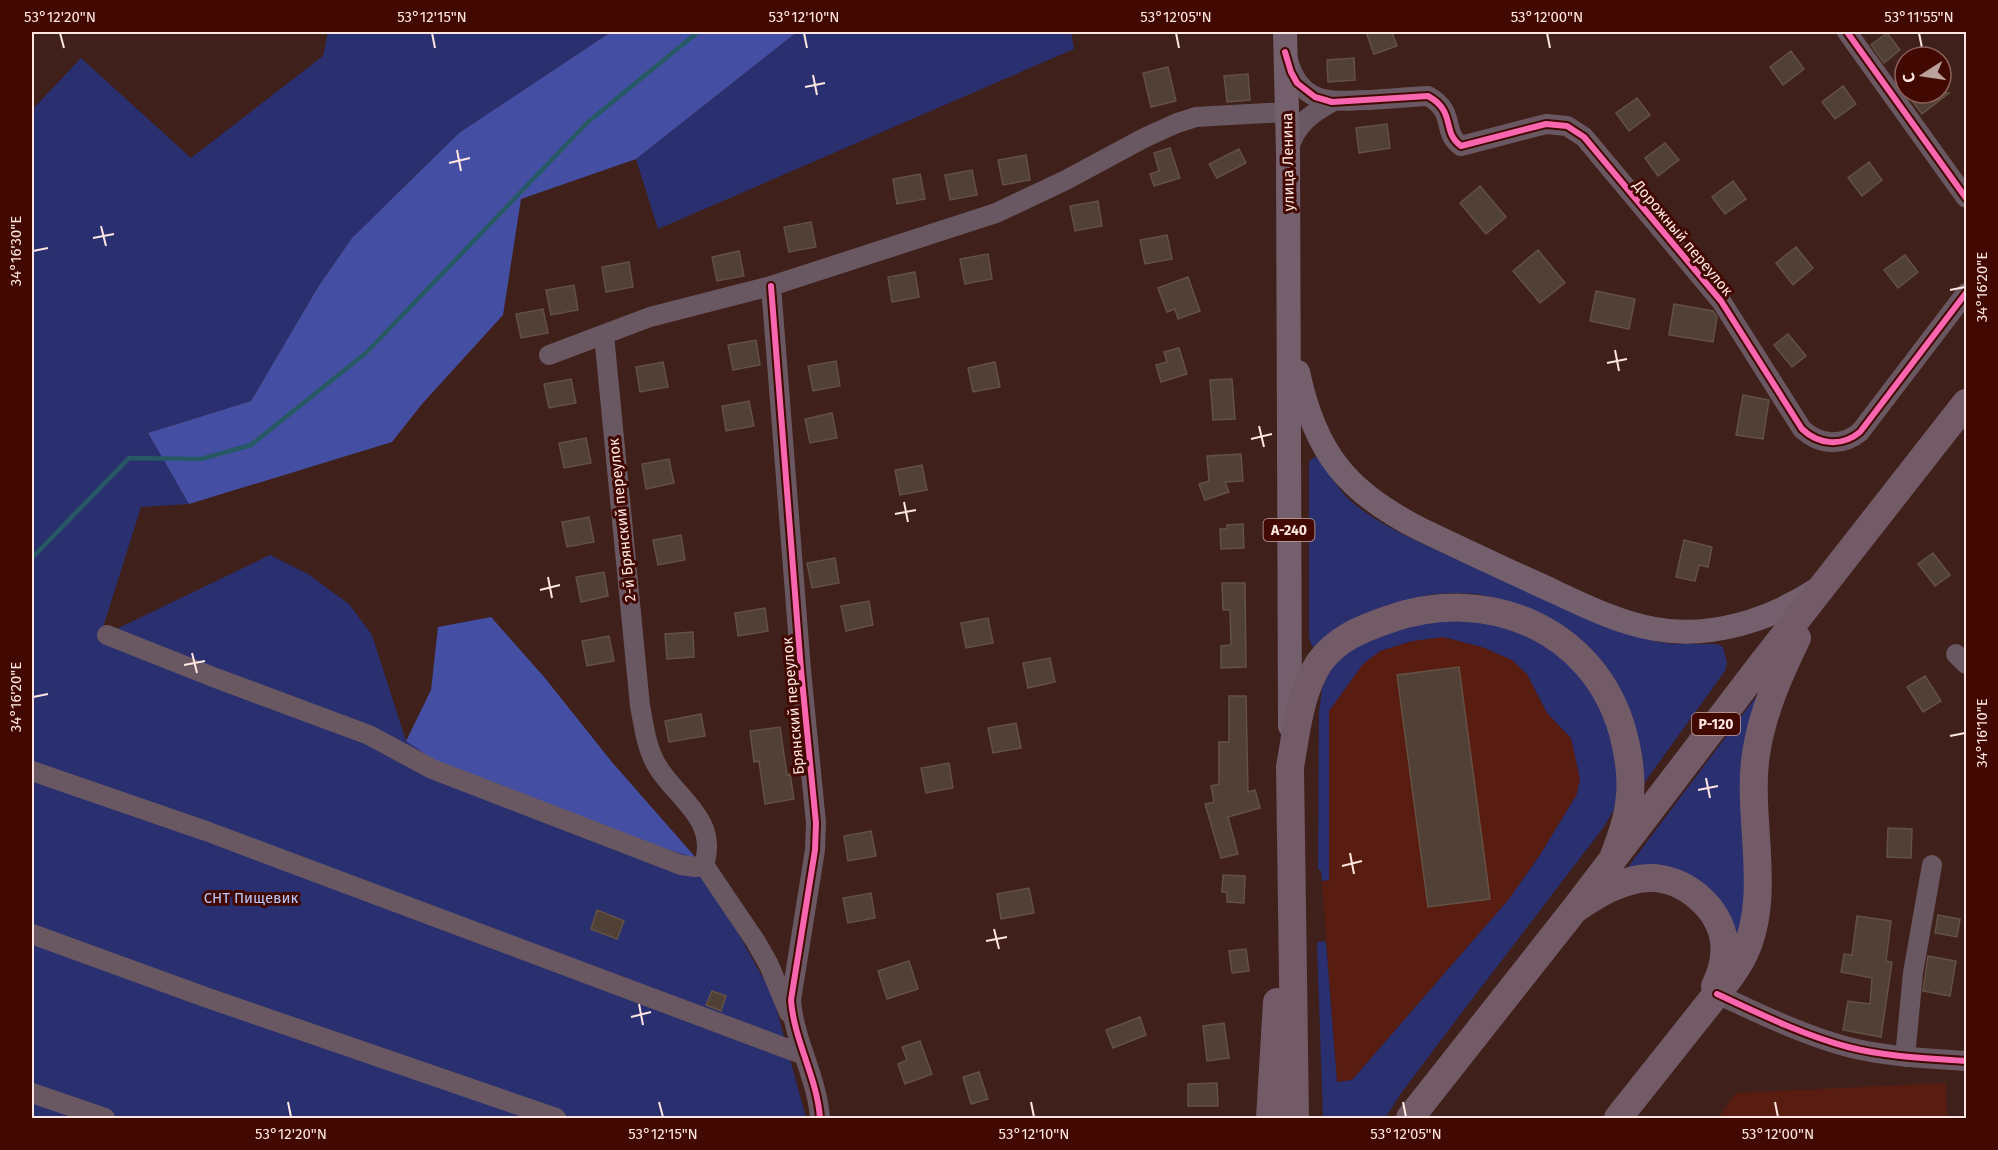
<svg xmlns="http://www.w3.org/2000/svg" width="1998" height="1150" viewBox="0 0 1998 1150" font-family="'Fira Sans',sans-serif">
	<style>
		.built { fill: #591c11 }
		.green { fill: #292f6f }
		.forest { fill: #444fa4 }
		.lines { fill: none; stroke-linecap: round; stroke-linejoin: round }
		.stream { stroke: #265963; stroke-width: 4.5 }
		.building { fill: #504036; stroke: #635143; stroke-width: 1.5 }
		.minor { stroke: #695861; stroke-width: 20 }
		.major { stroke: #74606d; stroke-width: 24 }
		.highway { stroke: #725b66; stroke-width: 28 }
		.cycleway-casing { stroke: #420903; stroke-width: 10 }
		.cycleway { stroke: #f766af; stroke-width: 6 }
		.ticks { fill: none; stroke: #fde6e1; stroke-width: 2 }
		.labels { text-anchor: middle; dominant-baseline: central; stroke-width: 6; stroke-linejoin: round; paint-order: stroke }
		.shield { fill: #420903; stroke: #c5a49e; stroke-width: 1.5 }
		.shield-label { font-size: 14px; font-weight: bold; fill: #fde6e1 }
		.street-label { font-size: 15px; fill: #fde6e1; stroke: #420903 }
		.park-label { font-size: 15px; fill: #b8c7fb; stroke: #420903 }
		.neatline { fill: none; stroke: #fde6e1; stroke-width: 2 }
		.ticks-label { font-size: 15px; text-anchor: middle; fill: #fde6e1 }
	</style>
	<rect width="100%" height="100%" fill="#3f201b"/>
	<path class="built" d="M1443 637 1482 647 1512 660 1527 674 1547 713 1571 738 1580 779 1577 794 1540 855 1509 899 1352 1080 1337 1082 1322 881 1329 880V711L1363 664 1380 651 1412 641Z
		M1946 1083 1947 1118H1718L1736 1093Z"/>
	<path class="green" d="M328 32H611L459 133 352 238 318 287 251 401 148 433 189 504 141 507 100 637 270 555 308 574 349 604 372 635 406 741 467 783 697 859 773 996 806 1118H32V110L81 58 191 158 323 56Z
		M797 32H1071L1074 49 658 229 636 159Z
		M1314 457 1318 458C1326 469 1334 482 1343 493 1360 512 1384 524 1406 536L1581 616 1654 641 1672 644H1717L1723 647 1727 663 1725 671 1644 783 1635 728 1495 598 1477 594 1456 593 1435 594 1412 599 1312 647 1309 637V462Z
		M1479 619 1535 638 1574 667 1605 715 1619 773 1615 808 1603 828 1463 1011 1402 1092 1385 1118H1323L1317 944 1318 942 1323 941 1326 943 1337 1082 1352 1080 1509 899 1540 855 1577 794 1580 779 1571 738 1547 713 1527 674 1512 660 1482 647 1443 637 1412 641 1380 651 1363 664 1329 711V880L1322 881 1321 871 1318 869 1319 712 1322 689 1327 676 1335 664 1352 648 1414 624Z
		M1755 698 1760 699 1741 941 1729 923 1625 871Z"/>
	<path class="forest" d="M611 32H797L636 159 521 199 503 315 422 404 392 442 189 504 148 433 251 401 318 287 352 238 459 133Z
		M491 617 545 678 611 761 697 859 467 783 406 741 431 690 438 627Z"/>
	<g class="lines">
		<path class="stream" d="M32 558 129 458 201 459 251 445 366 353 588 122 698 32"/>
	</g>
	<path class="building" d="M1366 32H1392L1397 46 1374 54Z
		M1887 33 1900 50 1884 63 1871 45Z
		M1791 51 1804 69 1783 85 1770 67Z
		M1354 58 1355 80 1328 82 1327 60Z
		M1168 67 1176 101 1151 107 1143 73Z
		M1248 74 1250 100 1227 102 1224 76Z
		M1843 86 1856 104 1835 119 1822 102Z
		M1906 93H1949L1922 114Z
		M1637 98 1650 115 1629 131 1616 113Z
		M1387 124 1390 148 1359 153 1356 128Z
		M1665 143 1679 160 1658 176 1645 158Z
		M1170 148 1180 178 1154 186 1150 174 1159 171 1154 153Z
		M1239 149 1246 163 1217 178 1209 164Z
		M1026 155 1030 180 1003 185 998 160Z
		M1869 162 1882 180 1862 196 1848 178Z
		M972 170 977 195 950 200 945 175Z
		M920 174 925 199 897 204 893 179Z
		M1733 181 1746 199 1725 214 1712 197Z
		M1480 186 1506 217 1486 234 1460 203Z
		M1098 201 1102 226 1075 231 1070 206Z
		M811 222 816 247 789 252 784 227Z
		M1167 235 1172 259 1145 264 1140 240Z
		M1796 247 1813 268 1793 285 1776 263Z
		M1538 250 1565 283 1540 303 1513 271Z
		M739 251 744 276 717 281 712 257Z
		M988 254 992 279 965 284 960 259Z
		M1905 255 1918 272 1898 288 1884 270Z
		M629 262 633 287 606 292 602 267Z
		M915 272 919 297 892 302 888 277Z
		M1188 277 1200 311 1178 319 1175 309 1167 312 1158 288Z
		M574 285 578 310 551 315 546 290Z
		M1596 291 1635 299 1629 329 1590 321Z
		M1674 304 1713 311 1717 317 1713 342 1669 335Z
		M543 309 548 333 521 338 516 314Z
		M1788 334 1806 356 1792 367 1774 345Z
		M756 340 760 365 733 370 728 345Z
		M1179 348 1187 374 1161 382 1156 365 1167 362 1164 352Z
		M836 361 840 386 813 391 808 366Z
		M663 362 668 387 640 392 636 367Z
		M995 362 1000 387 973 392 968 368Z
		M571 379 576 403 549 408 544 384Z
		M1232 379 1235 419 1213 420 1210 380Z
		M1743 395 1769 400 1763 439 1736 435Z
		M749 401 754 426 726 431 722 406Z
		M832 413 837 438 810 443 805 419Z
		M586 438 591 463 564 468 559 443Z
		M1241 454 1243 481 1225 482 1229 492 1205 500 1199 484 1209 481 1207 456Z
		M669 459 674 483 646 489 642 464Z
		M922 465 927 490 900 495 895 470Z
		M589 517 594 542 567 547 562 522Z
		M1243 524 1244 548 1221 549 1220 529H1227V525Z
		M681 535 685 560 658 565 653 540Z
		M1684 540 1712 547 1708 567 1699 565 1695 581 1676 577Z
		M1933 553 1950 575 1935 586 1918 564Z
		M835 558 839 583 812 588 807 563Z
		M604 572 608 596 581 602 576 577Z
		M1222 583H1245L1246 667 1221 668V646L1231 645 1230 610H1223Z
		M869 601 873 625 846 631 841 606Z
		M765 608 768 631 738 636 735 613Z
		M988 618 993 643 966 648 961 623Z
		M693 632 694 657 667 659 665 634Z
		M609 636 614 661 587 666 582 641Z
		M1050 658 1055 682 1028 688 1023 663Z
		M1459 667 1490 899 1428 907 1397 675Z
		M1925 676 1941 701 1923 712 1907 687Z
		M1229 696H1246L1248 792 1255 790 1260 808 1228 817 1238 854 1221 858 1205 804 1214 802 1211 786 1219 784V742H1229Z
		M701 714 705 736 669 742 665 721Z
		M1016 723 1021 748 993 753 988 728Z
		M780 727 787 775 790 774 794 799 765 804 759 761 754 762 750 731Z
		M949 763 953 788 926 793 921 768Z
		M1888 828 1912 829 1911 858 1887 857Z
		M871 831 876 856 848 861 844 836Z
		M1223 875 1245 876 1244 903 1227 902V892H1222Z
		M1029 888 1034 913 1001 919 997 894Z
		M871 893 875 918 848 923 843 898Z
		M597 910 624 921 617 939 591 929Z
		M1938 915 1960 919 1957 937 1935 933Z
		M1857 916 1891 921 1886 961 1892 962 1881 1037 1843 1030 1848 1001 1870 1004 1872 978 1841 972 1844 954 1852 955Z
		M1246 949 1249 971 1232 973 1229 951Z
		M1928 956 1956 961 1950 996 1923 991Z
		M909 961 918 989 887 999 878 971Z
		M712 991 726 996 721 1011 706 1005Z
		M1140 1017 1146 1035 1113 1048 1106 1030Z
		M1224 1023 1229 1058 1207 1061 1203 1026Z
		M920 1041 932 1074 905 1084 898 1064 907 1060 902 1047Z
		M979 1072 988 1099 971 1104 963 1077Z
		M1217 1083 1218 1106H1188V1084Z"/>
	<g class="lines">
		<path class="minor" d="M1847 32 1966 198
			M1288 60C1300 104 1328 102 1368 100 1388 99 1408 97 1428 96 1457 112 1441 132 1461 146L1546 124 1567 126 1584 137 1721 301 1802 429C1819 445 1842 447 1860 432L1966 293
			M1289 149C1295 125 1312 113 1332 102
			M771 286 801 670 816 823 815 850 791 1000C794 1041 817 1077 820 1118
			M549 355 650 317 771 286 996 213 1066 180 1144 138 1177 123 1196 117 1212 116 1287 112
			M107 635 213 677 369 735 432 769 681 865 696 867 704 865C719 818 675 798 656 764 646 746 644 726 640 706L604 335
			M1956 654 1966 664
			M32 771 206 831 804 1055
			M704 865 756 942 769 965 789 1013
			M32 934 205 997 556 1118
			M1717 994C1760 1014 1803 1035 1848 1047 1887 1057 1927 1058 1966 1061
			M1905 1057 1913 973 1932 865
			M32 1093 105 1118"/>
		<path class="major" d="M1285 32 1288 153 1290 726
			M1298 372C1315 453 1347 492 1420 529 1460 548 1500 567 1540 585 1577 602 1615 622 1655 629 1711 639 1770 620 1816 590"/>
		<path class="highway" d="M1574 910 1761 665 1966 403
			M1270 1118 1277 1002
			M1295 1118 1290 767C1296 733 1300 692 1319 663 1336 639 1361 629 1387 620 1486 584 1594 628 1623 733 1629 756 1633 780 1629 804 1627 824 1619 842 1612 861
			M1410 1118 1574 910C1596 895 1621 879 1649 878 1683 877 1720 907 1724 942 1726 958 1722 972 1715 986
			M1618 1118 1730 977C1734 971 1739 964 1742 958 1774 898 1746 818 1756 754 1762 713 1779 675 1797 638"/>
		<g class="cycleway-casing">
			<path id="cycleway" d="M1847 32 1966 198
				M1285 52 1291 72 1297 83 1315 97 1332 102 1428 96C1457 112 1441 132 1461 146L1546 124 1567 126 1584 137 1721 301 1802 429C1819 445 1842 447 1860 432L1966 293
				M771 286 801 670 816 823 815 850 791 1000C794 1041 817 1077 820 1118
				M1717 994C1760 1014 1803 1035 1848 1047 1887 1057 1927 1058 1966 1061"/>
		</g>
		<use href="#cycleway" class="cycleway"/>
	</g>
	<path class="ticks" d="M60 33 64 48M432 33 435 48M804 33 807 48M1176 33 1179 48M1547 33 1550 48M1919 33 1922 48M813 75 817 95M805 87 825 83M457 150 461 171M449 163 470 158M101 226 106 246M93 238 114 234M33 251 48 248M1950 290 1965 287M1615 350 1619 371M1607 363 1627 359M1259 426 1264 447M1251 439 1272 434M904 502 908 522M895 514 916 510M548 577 552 598M540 590 560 585M192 653 197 673M184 665 205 661M33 697 48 694M1950 736 1965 733M1706 778 1710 798M1698 790 1718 786M1350 853 1354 874M1342 866 1362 861M994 929 999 949M986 941 1007 937M639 1004 643 1025M631 1017 651 1012M288 1102 291 1117M659 1102 663 1117M1031 1102 1034 1117M1403 1102 1406 1117M1775 1102 1778 1117"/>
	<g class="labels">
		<g class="shield">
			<rect x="1263.5" y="519" width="51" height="22" rx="4.5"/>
			<rect x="1692" y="713" width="48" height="22" rx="4.5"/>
		</g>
		<g class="shield-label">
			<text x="1289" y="530">А-240</text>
			<text x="1716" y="724">Р-120</text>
		</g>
		<g class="street-label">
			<text transform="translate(1288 162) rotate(-91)">улица Ленина</text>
			<text transform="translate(1683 238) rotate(50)">Дорожный переулок</text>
			<text transform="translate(622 520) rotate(-96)">2-й Брянский переулок</text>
			<text transform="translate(793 706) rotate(-95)">Брянский переулок</text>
		</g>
		<g class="park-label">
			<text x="251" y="898">СНТ Пищевик</text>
		</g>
	</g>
	<rect width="1998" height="1150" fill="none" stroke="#420903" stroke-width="66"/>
	<g transform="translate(1923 75) rotate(258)"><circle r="28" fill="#420903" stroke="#8d615c" stroke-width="1.5"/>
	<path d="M0-4.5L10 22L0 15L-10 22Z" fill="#baa19c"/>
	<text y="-9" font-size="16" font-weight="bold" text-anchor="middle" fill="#fde6e1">С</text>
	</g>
	<rect x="33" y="33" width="1932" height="1084" class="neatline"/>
	<g class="ticks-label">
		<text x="60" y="22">53°12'20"N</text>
		<text x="432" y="22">53°12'15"N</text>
		<text x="804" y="22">53°12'10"N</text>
		<text x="1176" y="22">53°12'05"N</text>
		<text x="1547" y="22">53°12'00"N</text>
		<text x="1919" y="22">53°11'55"N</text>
		<text transform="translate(16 251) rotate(-90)" y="5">34°16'30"E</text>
		<text transform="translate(1982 287) rotate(-90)" y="5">34°16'20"E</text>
		<text transform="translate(16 697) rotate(-90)" y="5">34°16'20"E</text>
		<text transform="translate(1982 733) rotate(-90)" y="5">34°16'10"E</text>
		<text x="291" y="1139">53°12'20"N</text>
		<text x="663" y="1139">53°12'15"N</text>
		<text x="1034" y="1139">53°12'10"N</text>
		<text x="1406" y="1139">53°12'05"N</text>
		<text x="1778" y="1139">53°12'00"N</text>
	</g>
</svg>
